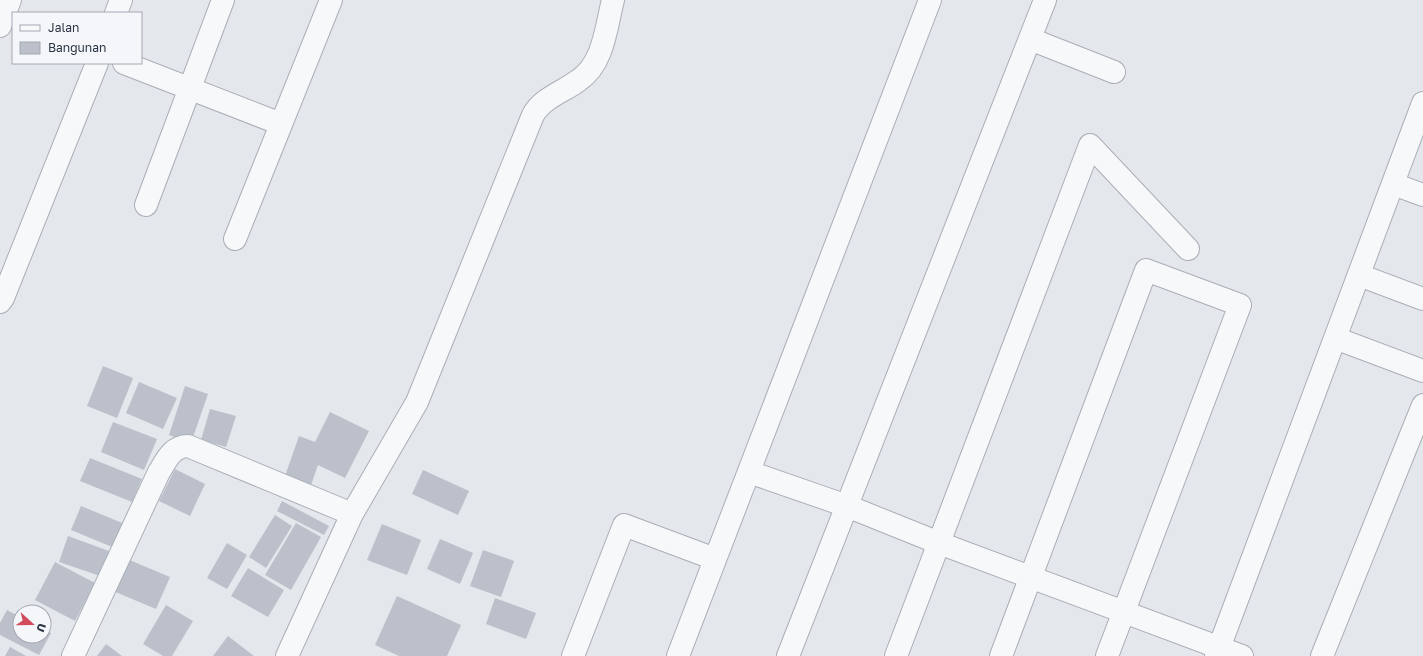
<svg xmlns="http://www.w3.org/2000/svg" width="1423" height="656" viewBox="0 0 1423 656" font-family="'Golos Text',sans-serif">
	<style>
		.building { fill: #bbc0ca }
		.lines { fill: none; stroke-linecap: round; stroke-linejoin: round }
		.minor-casing { stroke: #a9aeb7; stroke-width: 24 }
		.tertiary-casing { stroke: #a9aeb7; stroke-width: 24 }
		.minor { stroke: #f7f8fa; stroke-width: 22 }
		.tertiary { stroke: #f7f8fa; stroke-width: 22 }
	</style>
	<rect width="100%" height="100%" fill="#e4e7ec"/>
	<path class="building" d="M103 366 133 378 117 418 87 406Z
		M139 382 177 398 163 429 126 413Z
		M185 386 208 394 191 443 169 435Z
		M210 409 236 416 226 447 201 440Z
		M330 412 369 431 345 478 318 465 311 485 285 476 299 436 315 442Z
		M113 422 157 439 144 470 101 452Z
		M90 458 142 479 132 502 80 481Z
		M175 469 205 484 190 516 159 501Z
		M423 470 469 491 458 515 412 494Z
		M282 501 329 526 324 535 277 511Z
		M81 506 127 525 117 549 71 530Z
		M275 515 292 526 266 568 249 557Z
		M296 523 321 537 291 590 265 575Z
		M382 524 421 540 407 575 367 560Z
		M68 536 109 551 100 576 59 562Z
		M440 539 473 553 460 584 427 569Z
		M227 543 247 555 227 589 207 578Z
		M483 550 514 561 501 597 470 586Z
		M127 559 170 577 156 609 113 591Z
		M55 562 95 583 75 621 35 600Z
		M248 568 284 590 268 617 231 596Z
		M397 596 461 625 447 656H399L375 645Z
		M495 598 536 613 526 639 486 624Z
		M166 605 193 621 172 656H163L143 644Z
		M7 610 20 617V636H44V629L51 633 39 655 0 635V623Z
		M228 636 254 656H213Z
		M106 644 122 656H97Z
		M10 647 26 656H5Z"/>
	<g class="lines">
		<g class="minor-casing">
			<path id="minor" d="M116 13 121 0
				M0 26 10 0
				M1030 39 1114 72
				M124 63 281 124
				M1393 184 1423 195
				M146 205 223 0
				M235 239 331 0
				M1359 275 1423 299
				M0 302 3 298 97 63
				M1335 338 1423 371
				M749 472 847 506 939 543 1242 656
				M73 656 159 472C166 461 172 446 188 446L352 514
				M573 656 624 525 715 559
				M678 656 930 0
				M788 656 1045 0
				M896 656 1090 145 1188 249
				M1001 656 1146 270 1240 305 1107 656
				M1216 656 1423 103
				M1322 656 1423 405"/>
		</g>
		<g class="tertiary-casing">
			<path id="tertiary" d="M287 656 352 514 417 402 533 115C542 98 565 91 579 80 604 63 606 27 613 0"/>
		</g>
		<use href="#minor" class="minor"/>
		<use href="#tertiary" class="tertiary"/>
	</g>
	<rect x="12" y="12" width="130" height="52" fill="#f4f6f9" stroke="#a4a8b1"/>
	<rect x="20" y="25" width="20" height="6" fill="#f7f8fa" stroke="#a4a8b1"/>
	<text x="48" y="32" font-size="12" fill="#2b3445">Jalan</text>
	<rect x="20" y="42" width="20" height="12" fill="#bbc0ca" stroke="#a4a8b1"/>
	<text x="48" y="52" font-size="12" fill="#2b3445">Bangunan</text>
	<g transform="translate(32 624) rotate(111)"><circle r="19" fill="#f4f6f9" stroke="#a4a8b1"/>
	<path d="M0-3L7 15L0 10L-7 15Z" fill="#d1495b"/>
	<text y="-6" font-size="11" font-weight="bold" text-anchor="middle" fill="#2b3445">U</text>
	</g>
</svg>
